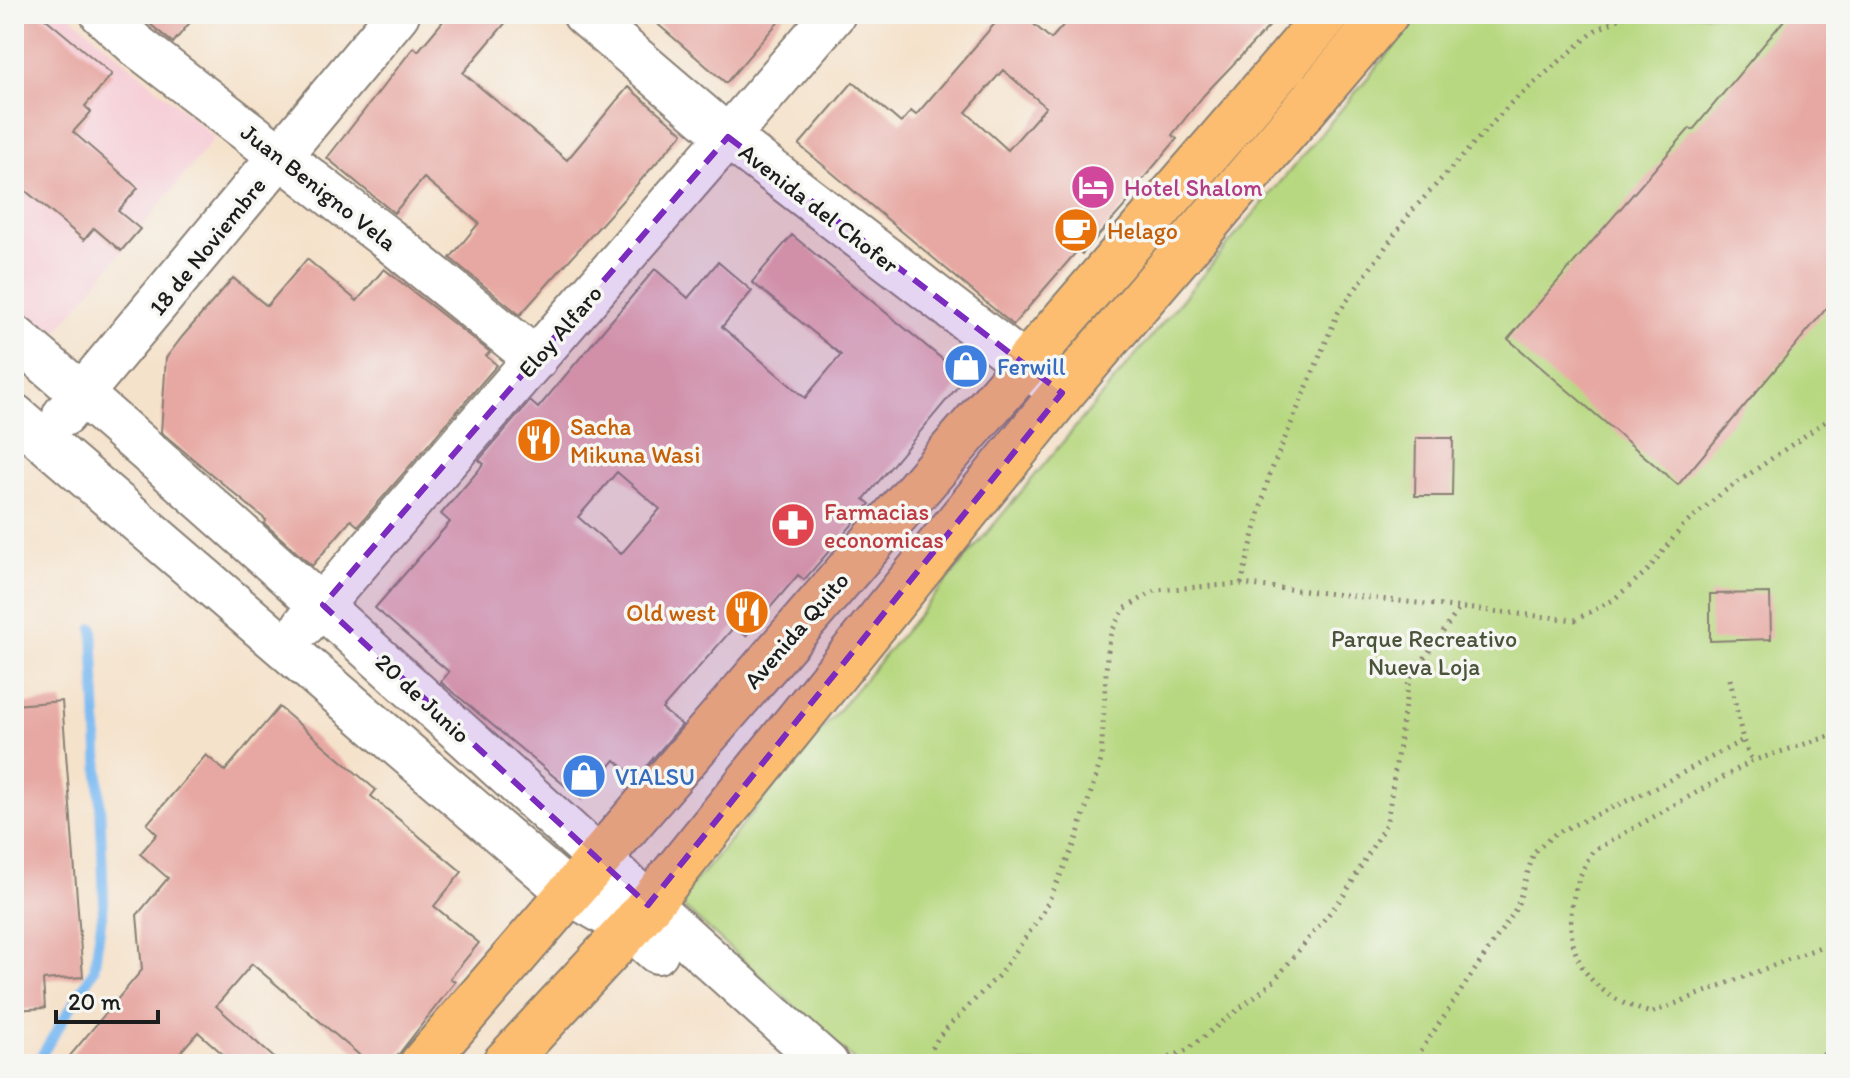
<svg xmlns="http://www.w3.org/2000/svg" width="1850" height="1078" viewBox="0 0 1850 1078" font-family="Itim,sans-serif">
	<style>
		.built { fill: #f6cfd8 }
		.green { fill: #b7d880; stroke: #6a7a4e; stroke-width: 2 }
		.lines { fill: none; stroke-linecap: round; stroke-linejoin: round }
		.stream { stroke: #7fbcf2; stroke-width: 10 }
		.building { fill: #e7a8a3; fill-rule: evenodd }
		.minor-casing { stroke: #887f74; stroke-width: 46 }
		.highway-casing { stroke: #887f74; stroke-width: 48 }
		.path { stroke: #887f74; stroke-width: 5; stroke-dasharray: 2 6; stroke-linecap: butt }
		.minor { stroke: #fff; stroke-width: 42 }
		.highway { stroke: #fcbd6f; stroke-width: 44 }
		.marked { fill: #7b2cbf; fill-opacity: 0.2; stroke: #7b2cbf; stroke-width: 6; stroke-dasharray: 16 10; stroke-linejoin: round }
		.labels { text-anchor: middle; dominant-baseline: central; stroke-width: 7; stroke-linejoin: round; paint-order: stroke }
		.street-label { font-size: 24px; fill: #1c1c1c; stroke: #f6f6f2 }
		.hotel-label { font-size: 24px; fill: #b23c85; stroke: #f6f6f2; text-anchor: start }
		.food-label { font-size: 24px; fill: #c56008; stroke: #f6f6f2; text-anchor: start }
		.shop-label { font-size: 24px; fill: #366cbe; stroke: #f6f6f2; text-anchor: start }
		.health-label { font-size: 24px; fill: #be3a42; stroke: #f6f6f2; text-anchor: start }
		.park-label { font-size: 24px; fill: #4a543a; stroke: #f6f6f2 }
	</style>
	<rect width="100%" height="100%" fill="#f6f6f2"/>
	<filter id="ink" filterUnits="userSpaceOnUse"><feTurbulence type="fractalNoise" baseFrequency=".0125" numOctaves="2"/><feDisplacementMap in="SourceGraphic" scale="16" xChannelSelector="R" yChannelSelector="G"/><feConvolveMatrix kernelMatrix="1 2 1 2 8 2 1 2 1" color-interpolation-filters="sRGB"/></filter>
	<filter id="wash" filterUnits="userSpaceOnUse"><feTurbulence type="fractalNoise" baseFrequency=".006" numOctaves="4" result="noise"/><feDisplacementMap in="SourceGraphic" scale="32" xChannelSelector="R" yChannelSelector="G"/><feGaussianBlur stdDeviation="1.8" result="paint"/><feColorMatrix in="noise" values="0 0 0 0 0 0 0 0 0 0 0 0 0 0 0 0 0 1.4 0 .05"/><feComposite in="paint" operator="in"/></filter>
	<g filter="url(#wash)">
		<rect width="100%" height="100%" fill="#f5e2cb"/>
		<path class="built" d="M14 14H69L215 137 43 349 14 324Z"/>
		<path class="green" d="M1421 14H1836V1059L1829 1064H858L678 902Z"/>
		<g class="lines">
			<path class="stream" d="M36 1064 94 970 104 902 93 628"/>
		</g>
		<g id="blocks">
			<path class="building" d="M14 14H40L112 74 85 106 91 112 73 132 138 188 118 211 140 229 121 251 94 228 84 240 14 181Z
				M138 14H197L173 43Z
				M449 14H513L463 73 567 160 628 87 683 133 520 315 450 258 479 223 424 178 394 213 327 158 414 47 418 51Z
				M646 14H785L726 83Z
				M1003 14H1022L1051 39 1073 14H1281L1204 95 1172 135 1177 139 1127 198 1130 200 1082 254 1078 250 1013 325 799 145 853 82 901 123 911 111 916 115ZM1003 70 1046 107 1008 150 966 112Z
				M1789 14H1836V297L1678 485 1508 339 1690 128 1693 130Z
				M792 235 965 378 864 499 870 504 804 580 798 575 746 636 734 627 662 709 682 725 636 778 615 760 581 799 441 682 449 672 375 608 450 522 441 514 484 464 479 460 530 401 538 408 655 269 688 298 718 262 752 291 722 327 805 398 841 355 752 282ZM617 472 660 509 621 554 578 517Z
				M307 259 357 301 384 269 490 352 486 356 497 365 358 526 351 520 312 566 264 523 266 520 161 432 166 358 182 337 233 278 267 306Z
				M1416 438H1453L1452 496H1415Z
				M1770 593 1771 639 1710 641V594Z
				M62 701 83 977 43 980 45 1008 14 1010V705Z
				M279 707 376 790 371 796 462 872 434 906 479 943 450 978 455 982 391 1064H370L252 964 216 1006 281 1064H234L198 1032 170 1064H63L142 970 137 915 168 878 140 854 157 834 147 824 206 755 225 771Z"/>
		</g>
	</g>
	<g filter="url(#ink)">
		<use href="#blocks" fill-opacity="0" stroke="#887f74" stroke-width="2"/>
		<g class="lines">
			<g class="minor-casing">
				<path id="minor" d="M102 14 136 45 389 240 536 359
					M584 14 728 137 1062 393
					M14 336C291 572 555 822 827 1064
					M14 415 571 894 630 928 657 952
					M64 415 398 14
					M304 625 834 14"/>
			</g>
			<g class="highway-casing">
				<path id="highway" d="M422 1064 1328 14
					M504 1064 630 928 1062 393 1386 14"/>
			</g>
			<path class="path" d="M1241 584 1269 476 1338 313 1411 212 1511 103 1596 30 1629 14
				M1730 679 1743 740 1752 761
				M1836 734 1752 761 1593 851C1562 900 1558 966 1616 999 1626 1005 1639 1009 1651 1013L1836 941
				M931 1064 932 1049 939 1036 999 975 1043 913 1075 843 1101 760 1107 656 1111 633 1124 609 1156 590 1241 584 1575 620 1613 600 1647 571 1683 526 1722 493 1836 414
				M1155 1064 1187 1050 1273 982 1345 894 1387 822 1409 680 1459 609
				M1412 1064 1517 907 1534 852 1556 833 1651 790 1743 740
				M1809 1064 1836 1047"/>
			<use href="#minor" class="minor"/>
			<use href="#highway" class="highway"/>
		</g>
	</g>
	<path class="marked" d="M728 137 1062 393 648 905 323 605Z"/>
	<defs>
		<g id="hotel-disc" transform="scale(2.3)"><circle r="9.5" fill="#d1479c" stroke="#f6f6f2"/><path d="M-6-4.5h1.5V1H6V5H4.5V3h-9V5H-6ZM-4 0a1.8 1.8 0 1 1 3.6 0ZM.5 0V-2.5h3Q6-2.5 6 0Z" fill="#fff"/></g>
		<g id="cafe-disc" transform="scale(2.3)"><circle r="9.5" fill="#e8710a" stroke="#f6f6f2"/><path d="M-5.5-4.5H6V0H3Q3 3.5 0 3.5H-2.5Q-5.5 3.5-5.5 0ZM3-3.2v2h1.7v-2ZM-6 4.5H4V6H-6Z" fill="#fff"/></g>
		<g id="shop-disc" transform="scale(2.3)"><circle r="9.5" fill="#3f7fe0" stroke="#f6f6f2"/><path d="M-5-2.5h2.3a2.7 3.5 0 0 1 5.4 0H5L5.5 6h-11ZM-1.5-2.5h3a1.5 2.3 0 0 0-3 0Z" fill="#fff"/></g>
		<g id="restaurant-disc" transform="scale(2.3)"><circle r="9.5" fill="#e8710a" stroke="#f6f6f2"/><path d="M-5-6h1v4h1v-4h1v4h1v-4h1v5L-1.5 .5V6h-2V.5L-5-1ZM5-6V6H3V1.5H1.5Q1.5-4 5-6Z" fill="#fff"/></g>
		<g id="pharmacy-disc" transform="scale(2.3)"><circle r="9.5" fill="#e0444e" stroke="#f6f6f2"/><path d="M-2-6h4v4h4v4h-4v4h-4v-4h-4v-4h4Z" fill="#fff"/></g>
	</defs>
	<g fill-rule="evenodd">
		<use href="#hotel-disc" x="1093" y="187"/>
		<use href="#cafe-disc" x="1076" y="230"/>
		<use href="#shop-disc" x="966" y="366"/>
		<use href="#restaurant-disc" x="539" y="440"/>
		<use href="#pharmacy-disc" x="793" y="525"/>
		<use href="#restaurant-disc" x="747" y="612"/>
		<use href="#shop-disc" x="584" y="776"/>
	</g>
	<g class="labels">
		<g class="street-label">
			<text transform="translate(319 187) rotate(38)">Juan Benigno Vela</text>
			<text transform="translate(819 208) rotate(38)">Avenida del Chofer</text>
			<text transform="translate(207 246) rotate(-51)">18 de Noviembre</text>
			<text transform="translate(560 331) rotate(-49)">Eloy Alfaro</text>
			<text transform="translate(796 630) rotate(-49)">Avenida Quito</text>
			<text transform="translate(423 698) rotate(43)">20 de Junio</text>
		</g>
		<g class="hotel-label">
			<text x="1124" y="187">Hotel Shalom</text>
		</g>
		<g class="food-label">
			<text x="1107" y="230">Helago</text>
			<text x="570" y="426">Sacha<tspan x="570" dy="28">Mikuna Wasi</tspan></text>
			<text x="716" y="612" text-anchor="end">Old west</text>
		</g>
		<g class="shop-label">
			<text x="997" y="366">Ferwill</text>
			<text x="615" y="776">VIALSU</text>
		</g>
		<g class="health-label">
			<text x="824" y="511">Farmacias<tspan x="824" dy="28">economicas</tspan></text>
		</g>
		<g class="park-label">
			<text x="1424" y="638">Parque Recreativo<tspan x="1424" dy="28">Nueva Loja</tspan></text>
		</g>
	</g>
	<rect width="1850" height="1078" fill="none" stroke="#f6f6f2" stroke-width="48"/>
	<path d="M56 1010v12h102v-12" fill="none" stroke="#1c1c1c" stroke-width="4"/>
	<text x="68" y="1010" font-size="24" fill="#1c1c1c" stroke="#f6f6f2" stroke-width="6" paint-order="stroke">20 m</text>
</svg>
